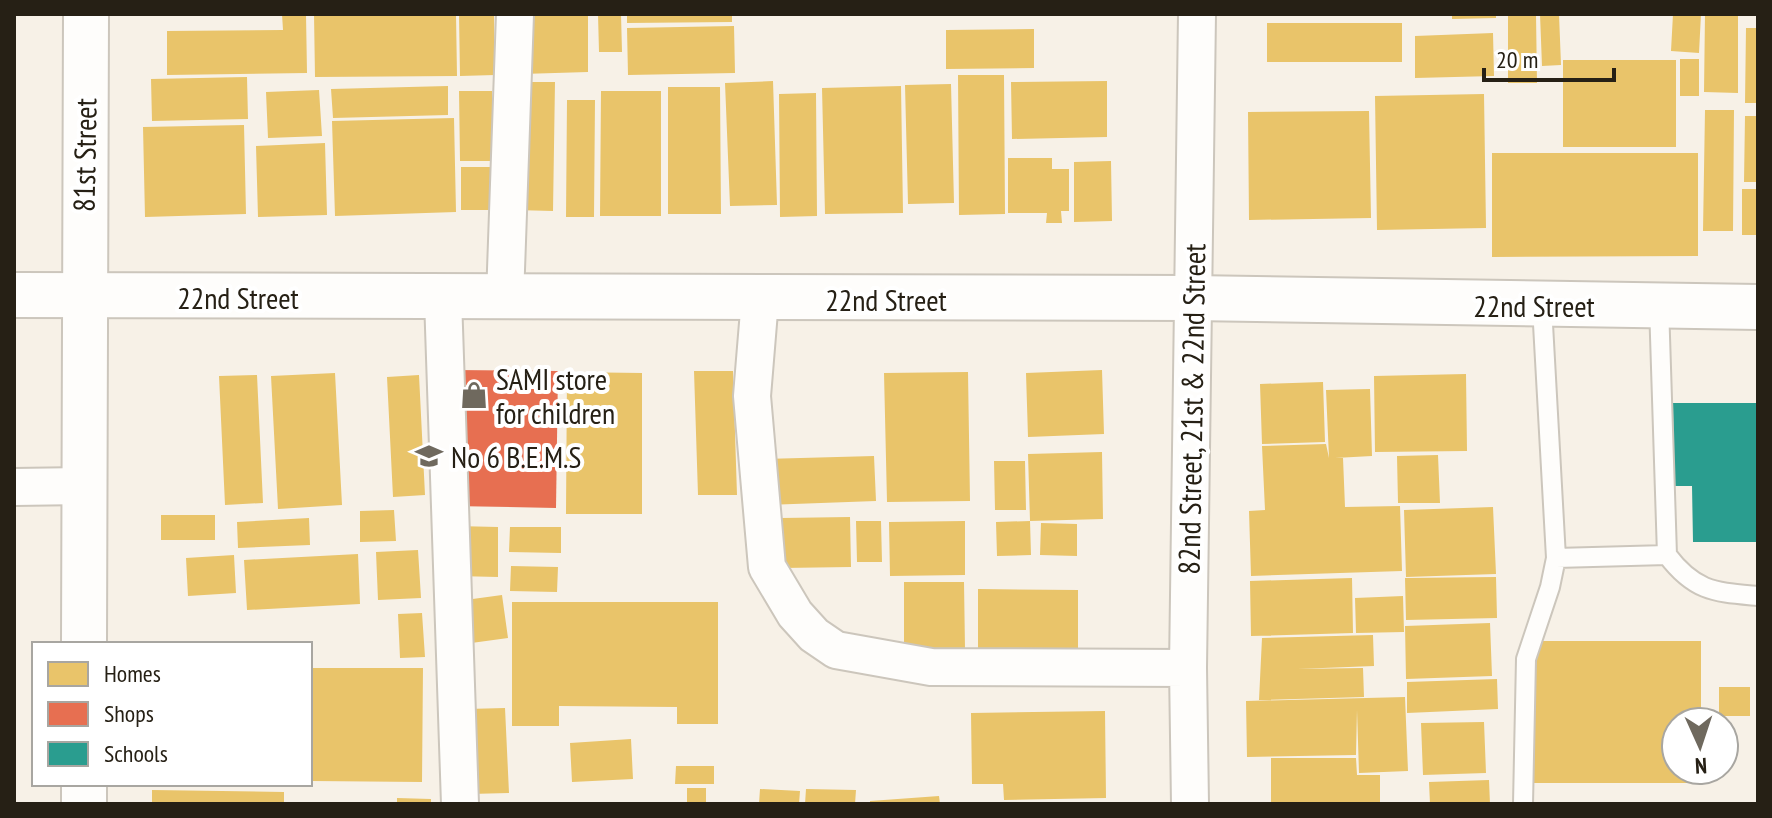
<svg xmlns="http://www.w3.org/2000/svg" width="1772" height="818" viewBox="0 0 1772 818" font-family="'PT Sans Narrow',sans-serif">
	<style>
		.homes { fill: #e9c46a }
		.shops { fill: #e76f51 }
		.schools { fill: #2a9d8f }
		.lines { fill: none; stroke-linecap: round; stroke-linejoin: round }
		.service-casing { stroke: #ccc6bc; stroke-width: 22 }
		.minor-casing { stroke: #ccc6bc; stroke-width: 40 }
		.tertiary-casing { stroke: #ccc6bc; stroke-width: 48 }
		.secondary-casing { stroke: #ccc6bc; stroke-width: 48 }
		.service { stroke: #fefdfb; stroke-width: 18 }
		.minor { stroke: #fefdfb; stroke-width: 36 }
		.tertiary { stroke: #fefdfb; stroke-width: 44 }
		.secondary { stroke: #fefdfb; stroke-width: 44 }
		.labels { text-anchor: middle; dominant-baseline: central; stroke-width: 8; stroke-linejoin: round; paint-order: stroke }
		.street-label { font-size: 30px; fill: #262015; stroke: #fff }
		.poi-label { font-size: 30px; fill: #262015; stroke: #fff; text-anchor: start }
	</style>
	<rect width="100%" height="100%" fill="#f7f1e7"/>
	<path class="homes" d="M282 14H306L307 73 167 75V31L283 30Z
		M314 14H456L457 76 315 77Z
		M459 14H494L495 75 460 76Z
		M588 14V72L522 74 521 15Z
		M598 14H621L622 52H599Z
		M627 14H732V22L627 23Z
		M1452 14H1496V18L1452 19Z
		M1508 14H1536L1537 83H1508Z
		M1540 14H1559L1561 65 1542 66Z
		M1673 14H1701L1699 53 1671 51Z
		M1705 14H1738V93L1704 92Z
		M1267 23H1402V62H1267Z
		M734 26 735 73 628 75 627 28Z
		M1746 28H1758V103H1745Z
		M1034 29V68L946 69V30Z
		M1493 33 1494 76 1415 78V36Z
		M1680 59H1699V96H1680Z
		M1563 60H1676V147H1563Z
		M958 75H1004L1005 214 959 215Z
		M247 77 248 119 152 121 151 79Z
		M773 81 777 205 730 206 725 83Z
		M1107 81V137L1012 139 1011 82Z
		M517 82H555L553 211 515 210Z
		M951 84 954 203 908 204 905 85Z
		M448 86V115L333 118 331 89Z
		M901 86 903 213 825 214 822 88Z
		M668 87H720L721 214H668Z
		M319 90 322 136 268 138 266 92Z
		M459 91H492V161H460Z
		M601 91H661V216H600Z
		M816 93 817 216 780 217 779 94Z
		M1484 94 1486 228 1377 230 1375 96Z
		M567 100H595L594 217H566Z
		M1705 110H1734L1733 231H1703Z
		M1369 111 1371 218 1249 220 1248 112Z
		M1745 116H1758V182H1744Z
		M454 118 456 212 335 216 332 121Z
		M244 125 246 214 145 217 143 127Z
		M325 143 327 215 258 217 256 146Z
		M1492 153H1698V256L1492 257Z
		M1008 158H1052V169H1069V211H1061L1062 223H1046L1047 213H1008Z
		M1111 161 1112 221 1074 222V162Z
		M461 167H490V210H461Z
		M1742 189H1758V235H1742Z
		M1102 370 1104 434 1028 437 1026 373Z
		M694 371H733L737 495H698Z
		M567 372 642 373V514H566Z
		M968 372 970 501 887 502 884 373Z
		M335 373 342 505 278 509 271 376Z
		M1466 374 1467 451 1375 452 1374 376Z
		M257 375 263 503 225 505 219 376Z
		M419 375 425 495 393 497 387 377Z
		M1323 382 1325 442 1262 444 1260 384Z
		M1370 389 1372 456 1335 458H1343L1345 507 1400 506 1402 571 1251 576 1249 511 1265 510 1262 446 1326 444 1329 458 1326 390Z
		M1102 452 1103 519 1030 521 1031 555 997 556 996 522 1030 521 1028 454Z
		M1438 455 1440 503H1398L1397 456Z
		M874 456 876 501 766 505 764 459Z
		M994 461H1025L1026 510H995Z
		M1493 507 1496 574 1406 577 1404 510Z
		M394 510 396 541 360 542V511Z
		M161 515H215V540H161Z
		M850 517 851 567 782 568 781 518Z
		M309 518 310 545 238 548 237 522Z
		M856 521H881L882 562H857Z
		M965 521V575L890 576 889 522Z
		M1041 523 1077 524V556L1040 555Z
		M456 526 498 527V577L456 576Z
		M510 527H561V553L509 552Z
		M418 550 421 598 378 600 376 552Z
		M358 554 360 604 247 610 244 560Z
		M234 555 236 593 188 596 186 558Z
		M511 566 558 567 557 592 510 591Z
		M1496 577 1497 618 1406 620 1405 578Z
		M1352 578 1353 633 1251 636 1250 581Z
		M904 582H964L965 649H904Z
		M978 589 1078 590V657L978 656Z
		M502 595 508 638 464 644 458 601Z
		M1403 596 1404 632 1356 633 1355 598Z
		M512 602H718V724H677V707L559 706V726H512Z
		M422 613 425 657 400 658 398 614Z
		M1490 623 1492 676 1406 679 1405 626Z
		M1373 635 1374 666 1297 669 1363 668 1364 697 1259 700 1262 638Z
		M1533 641H1701V722H1676V770H1701V783H1534Z
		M313 668H423L422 782 312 781Z
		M1497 679 1498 709 1407 713V682Z
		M1719 687H1750V716H1719Z
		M1405 697 1408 771 1359 773 1357 710 1356 755 1247 757 1246 701Z
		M505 708 509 793 470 794 467 709Z
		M1105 711 1106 798 1004 800 1003 784H972L971 713Z
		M1484 722 1486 773 1423 775 1421 723Z
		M631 739 633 779 572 782 570 743Z
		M1271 758H1356L1357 775H1380V804H1271Z
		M676 766H714V784H675Z
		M1489 780 1490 804H1430L1429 782Z
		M687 788H706V804H687Z
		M760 789 800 791 799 804H759Z
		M806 789 856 790 855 804H805Z
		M152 790 284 792V804H152Z
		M939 796 940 804H870V801Z
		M397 798 431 799V804H397Z"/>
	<path class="shops" d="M453 370 558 371 556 508 452 506Z"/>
	<path class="schools" d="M1673 403H1758V542H1693L1692 486H1674Z"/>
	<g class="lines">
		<g class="service-casing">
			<path id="service" d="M1659 305 1667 555C1695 592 1715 592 1758 596
				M1556 558 1667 555
				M1523 804 1526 659 1550 587 1556 558 1542 306"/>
		</g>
		<g class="minor-casing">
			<path id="minor" d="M443 298 460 804
				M505 298 515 14
				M760 299 752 396 767 567 795 614 814 635 836 650 931 667 1188 668
				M14 487 84 486
				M1190 804 1188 668 1197 14"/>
		</g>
		<g class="tertiary-casing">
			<path id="tertiary" d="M84 644 86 14
				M84 784V804"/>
		</g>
		<g class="secondary-casing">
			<path id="secondary" d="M14 295 1192 298 1758 307"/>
		</g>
		<use href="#service" class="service"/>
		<use href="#minor" class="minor"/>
		<use href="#tertiary" class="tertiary"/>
		<use href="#secondary" class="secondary"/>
	</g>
	<defs>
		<g id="shop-bare" transform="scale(2.16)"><path d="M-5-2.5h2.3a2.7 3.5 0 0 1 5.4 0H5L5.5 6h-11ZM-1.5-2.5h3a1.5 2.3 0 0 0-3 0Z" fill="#6f695e" stroke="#fff" stroke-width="2.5" paint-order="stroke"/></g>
		<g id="school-bare" transform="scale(2.16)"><path d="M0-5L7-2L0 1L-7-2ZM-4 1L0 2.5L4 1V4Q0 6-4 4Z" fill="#6f695e" stroke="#fff" stroke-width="2.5" paint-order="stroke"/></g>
	</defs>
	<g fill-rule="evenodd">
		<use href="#shop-bare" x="474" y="395"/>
		<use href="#school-bare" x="429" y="456"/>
	</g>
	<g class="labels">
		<g class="street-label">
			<text transform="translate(84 155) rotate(-89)">81st Street</text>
			<text x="238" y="297">22nd Street</text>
			<text x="886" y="299">22nd Street</text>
			<text x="1534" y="305">22nd Street</text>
			<text transform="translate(1191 409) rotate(-89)">82nd Street, 21st &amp; 22nd Street</text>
		</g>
		<g class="poi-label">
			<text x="496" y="378">SAMI store<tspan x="496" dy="34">for children</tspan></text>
			<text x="451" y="456">No 6 B.E.M.S</text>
		</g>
	</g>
	<rect width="1772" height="818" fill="none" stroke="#262015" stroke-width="32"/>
	<rect x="32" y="642" width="280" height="144" fill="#ffffff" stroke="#a8a6a1" stroke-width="2"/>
	<rect x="48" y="662" width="40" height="24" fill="#e9c46a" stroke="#a8a6a1" stroke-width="2"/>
	<text x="104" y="682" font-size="24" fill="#262015">Homes</text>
	<rect x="48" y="702" width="40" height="24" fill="#e76f51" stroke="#a8a6a1" stroke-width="2"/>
	<text x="104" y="722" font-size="24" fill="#262015">Shops</text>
	<rect x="48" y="742" width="40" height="24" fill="#2a9d8f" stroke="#a8a6a1" stroke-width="2"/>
	<text x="104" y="762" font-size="24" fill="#262015">Schools</text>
	<g transform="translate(1700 746) rotate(177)"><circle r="38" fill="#ffffff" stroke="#a8a6a1" stroke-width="2"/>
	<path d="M0-6L14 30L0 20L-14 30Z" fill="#6f695e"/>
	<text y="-12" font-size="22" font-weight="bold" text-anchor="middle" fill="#262015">N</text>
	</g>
	<path d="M1484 68v12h130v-12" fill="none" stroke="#262015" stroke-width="4"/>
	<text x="1496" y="68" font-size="24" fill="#262015" stroke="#ffffff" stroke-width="6" paint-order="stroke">20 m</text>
</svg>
